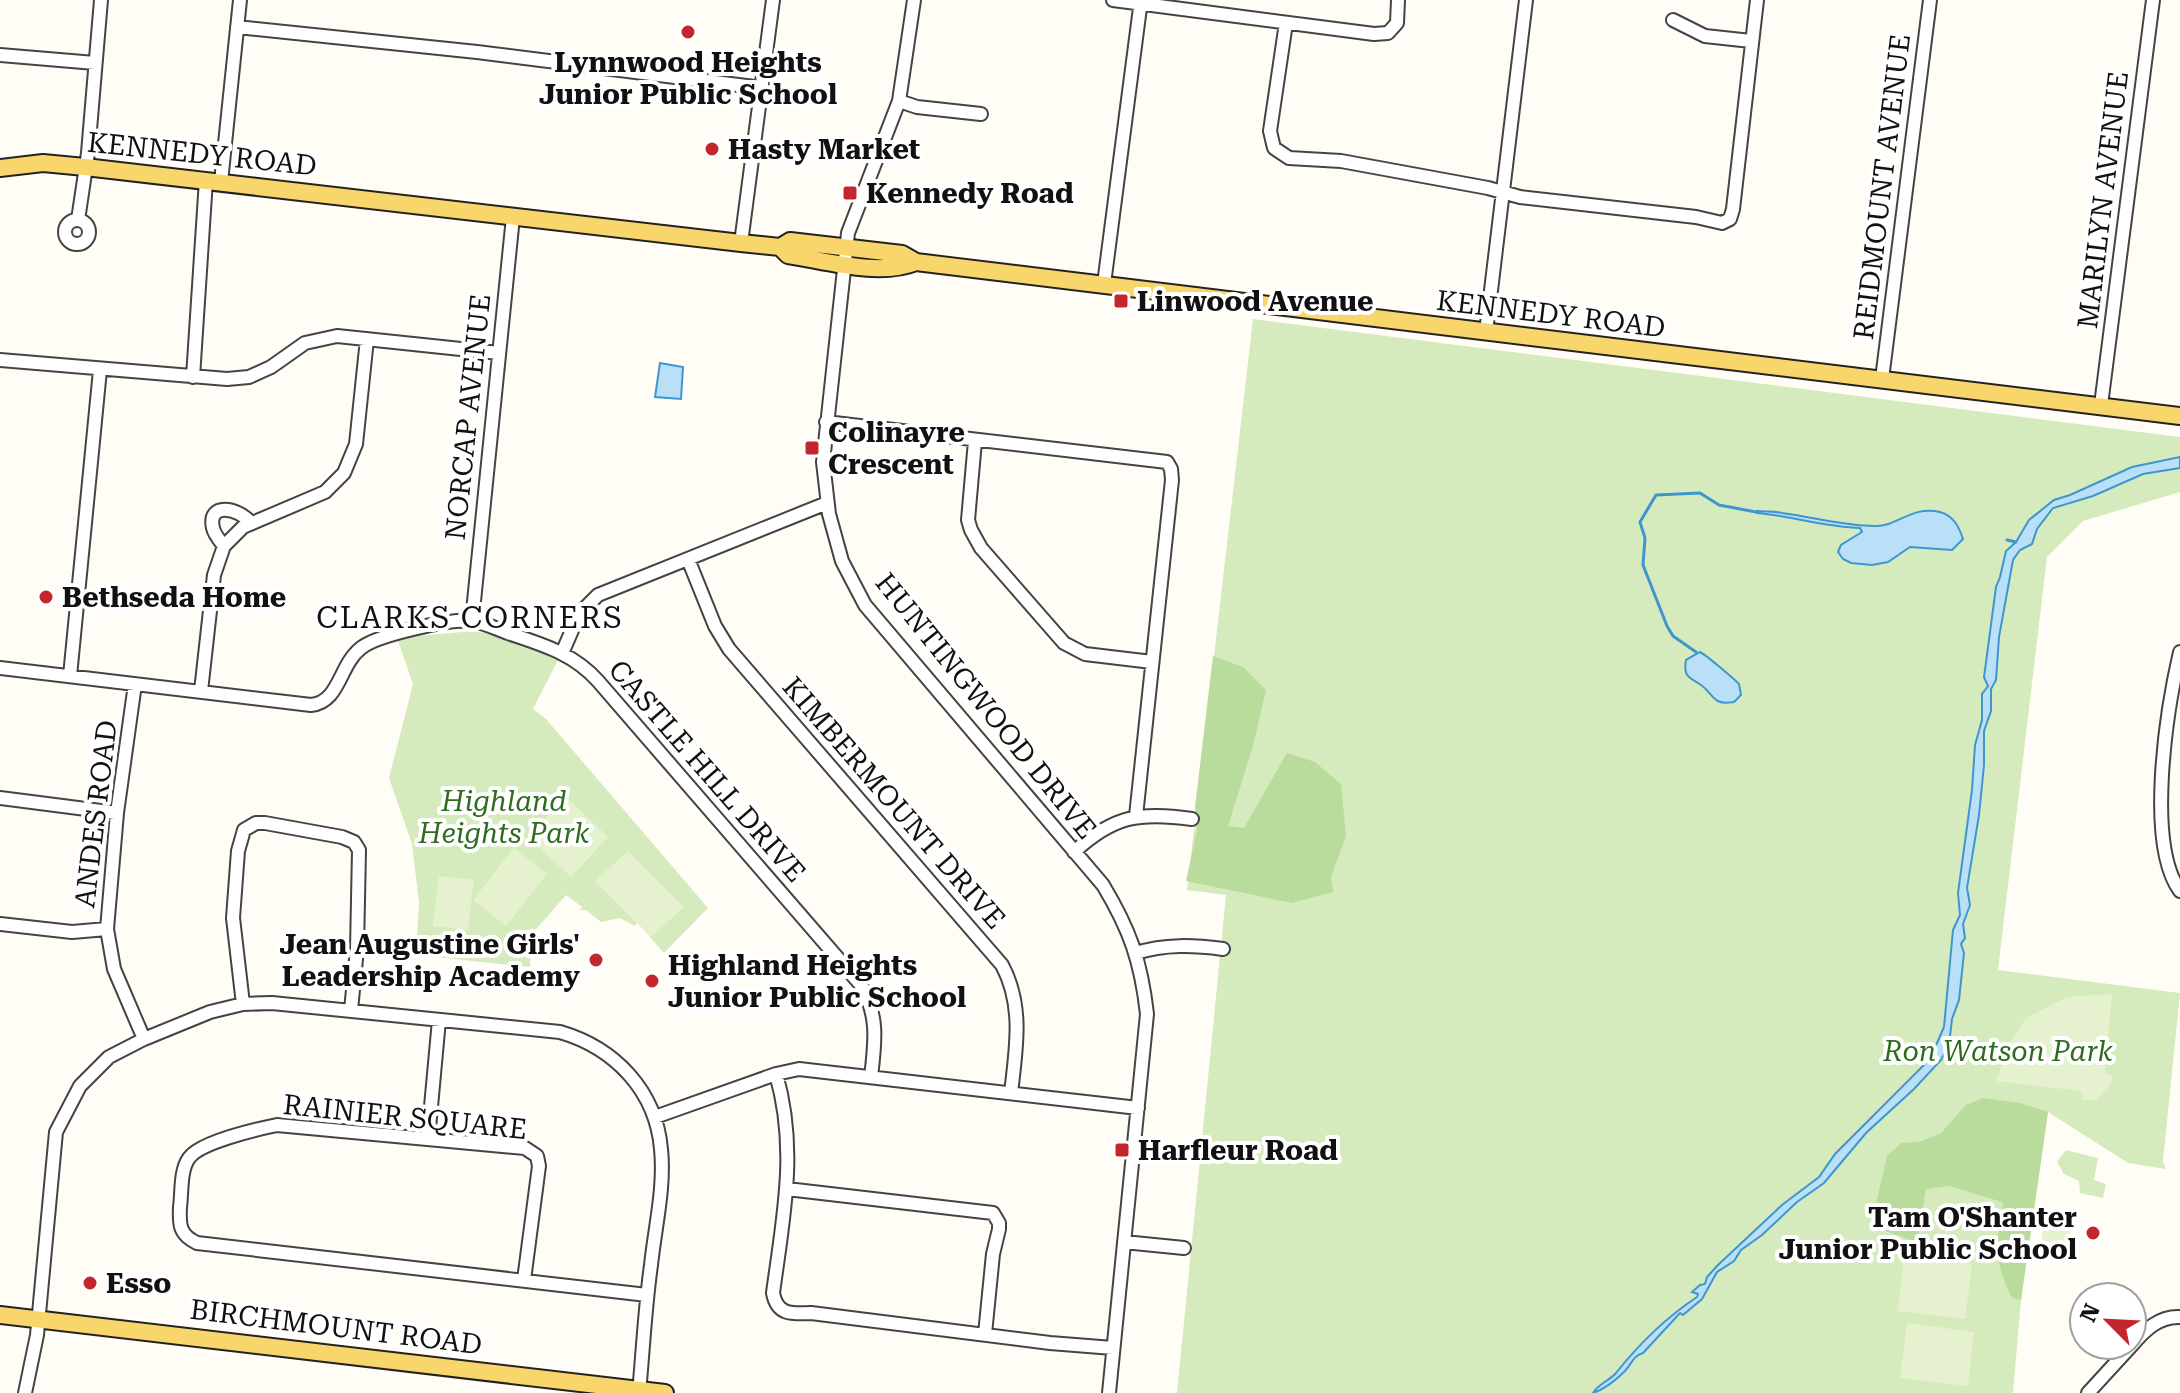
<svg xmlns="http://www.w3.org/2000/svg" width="2180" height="1393" viewBox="0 0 2180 1393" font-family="'Roboto Serif',serif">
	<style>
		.green { fill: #d5ebbd }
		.forest { fill: #b9dc9c }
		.pitch { fill: #e6f2cf }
		.water { fill: #b9e0f7; stroke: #3f96cf; stroke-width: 2 }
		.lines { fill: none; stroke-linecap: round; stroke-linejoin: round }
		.stream { stroke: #3f96cf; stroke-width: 3 }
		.minor-casing { stroke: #444; stroke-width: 16 }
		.major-casing { stroke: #222; stroke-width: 20 }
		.minor { stroke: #fff; stroke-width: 12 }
		.major { stroke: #f9d66b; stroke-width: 16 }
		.poi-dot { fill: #c4262e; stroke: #fff; stroke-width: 3 }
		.labels { text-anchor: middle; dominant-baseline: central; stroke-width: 8; stroke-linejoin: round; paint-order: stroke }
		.poi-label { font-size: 28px; font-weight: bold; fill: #111; stroke: #fff; text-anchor: start }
		.street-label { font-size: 28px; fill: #111; stroke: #fff }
		.park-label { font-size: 28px; font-style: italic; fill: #2f6b1f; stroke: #fff }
		.neighbourhood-label { font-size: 30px; letter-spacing: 2px; fill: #111; stroke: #fff }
	</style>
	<rect width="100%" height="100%" fill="#fffdf5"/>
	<path class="green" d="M1253 319 2180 437V492L2083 521 2047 557 1998 970 2180 993 2163 1161 2166 1169 2128 1163 2048 1112 2021 1300 2013 1393H1177L1226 895 1187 890Z
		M473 631 498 635 559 658 533 709 546 719 708 908 664 953 637 922 635 926 620 918 601 922 586 910H580L582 907 566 895 532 934 530 967 416 955 419 903 412 844 389 778 413 684 397 638Z
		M2066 1150 2098 1158 2094 1180 2106 1184 2103 1198 2080 1193 2079 1181 2064 1174 2057 1162Z"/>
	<path class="forest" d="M1213 656 1243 667 1266 690 1253 746 1228 826 1244 828 1287 753 1315 762 1341 784 1346 836 1331 877 1333 892 1292 903 1186 881 1197 830 1195 807Z
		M1983 1098 2020 1103 2048 1112 2021 1300 2012 1298C1994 1261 1995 1246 2003 1206L2002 1202 1949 1186 1926 1189 1917 1242 1871 1226 1887 1156 1901 1143 1919 1142 1941 1133 1966 1105Z"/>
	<path class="pitch" d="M565 796 608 837 571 877 529 838Z
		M514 848 547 874 506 926 473 900Z
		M628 851 684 907 651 937 595 881Z
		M439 876 474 880 468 930 433 926Z
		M2112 994 2105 1073 2113 1075 2110 1087 2096 1100H2081L2082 1091 1996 1081 2009 1045 2026 1018 2067 997Z
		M2048 1216C2060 1217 2066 1218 2071 1229L2067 1244 2042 1241 2043 1223Z
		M1904 1256 1972 1264 1965 1319 1898 1311Z
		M1907 1323 1974 1332 1968 1386 1900 1378Z"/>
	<path class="water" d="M660 363 683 367 681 399 655 397Z
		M2180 457V468L2143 474 2093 496 2053 508 2037 529 2032 544 2020 550 2013 560 1999 637 1996 680 1991 689V711L1984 731V765L1979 815 1967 888 1970 905 1963 924 1965 938 1961 944 1964 953 1959 1000 1952 1019 1949 1045 1941 1060 1914 1089 1866 1133 1824 1183 1797 1202 1762 1235 1741 1250 1734 1261 1717 1272 1702 1299 1683 1315 1680 1313 1643 1353C1633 1356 1632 1363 1625 1371 1615 1381 1605 1389 1593 1393 1598 1384 1609 1381 1616 1373 1639 1344 1667 1317 1697 1297L1698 1294 1692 1292 1700 1285 1705 1284 1707 1277 1718 1265 1782 1205 1819 1177 1835 1154 1930 1059 1944 1027 1953 930 1960 915 1958 893 1972 790 1975 745 1982 720V694L1988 686 1984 677 1996 587 2000 577 2006 551 2016 542 2029 520 2054 500 2070 495 2132 467Z
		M1757 511C1766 512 1774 511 1782 513 1813 517 1843 526 1875 526 1897 527 1912 505 1940 512 1954 516 1959 527 1963 539L1952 550 1910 547 1888 562 1872 565 1851 563 1843 559 1838 552 1841 545 1862 532 1860 528C1825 527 1792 516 1757 513Z
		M1700 652C1706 655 1732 677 1739 684L1741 695 1734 702C1712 706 1714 694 1701 685 1689 677 1683 677 1686 660Z"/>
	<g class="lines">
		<path class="stream" d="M2007 540 2016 542
			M1696 652 1673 636 1667 626 1643 565 1645 538 1640 522 1656 495 1700 493 1719 505 1756 512"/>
		<g class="minor-casing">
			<path id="minor" d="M914 0 899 101 848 233 823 462 829 514 842 561 865 605 1103 885C1130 930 1141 961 1147 1014L1109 1393
				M1113 0 1374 34 1388 33 1397 23 1398 0
				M1673 20 1705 36 1751 41
				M1286 23 1270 131 1274 148 1289 158 1341 161 1488 188 1520 197 1696 217 1722 223 1730 219 1733 209 1757 0
				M237 27 477 52 762 88
				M0 55 95 63
				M899 101 917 107 981 114
				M221 182 240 0
				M78 220 88 153 101 0
				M65 232a12 12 0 1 1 24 0a12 12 0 1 1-24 0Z
				M741 243 773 0
				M1104 284 1141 0
				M1486 332 1526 0
				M0 360 227 379 249 377 271 367 305 343 337 336 499 353
				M193 377 206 180
				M1882 379 1930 0
				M2101 405 2153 0
				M826 422 1167 462 1171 469 1172 480 1136 816
				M975 441 968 520 971 530 981 548 1064 643 1085 654 1152 662
				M224 546C220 541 214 534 213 528 207 502 238 507 251 523
				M688 559 715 626 729 649 1002 965C1024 1006 1016 1049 1011 1093
				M472 621 513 217
				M563 651 579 614 598 595 827 503
				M2180 652C2167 708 2145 843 2180 891
				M0 668 311 705C340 702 339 665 361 648 377 635 452 618 473 621 485 623 497 629 508 633 543 645 573 653 598 681L861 985C879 1016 875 1043 871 1077
				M70 676 100 370
				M135 684 117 813 107 929 114 969 144 1039
				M201 691 214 575 224 546 243 527 325 492 344 473 356 444 367 339
				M0 798 117 813
				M1074 852C1114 815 1140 812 1192 819
				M0 924 72 932 107 929
				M1136 953C1165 944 1193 945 1223 949
				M243 1004 233 918 238 851 244 830 256 823H265L342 837 354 842 359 850 357 949 351 1010
				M776 1074C798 1149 783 1218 773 1293 777 1315 791 1314 811 1313L1050 1343 1113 1348
				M655 1117 776 1074 799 1069 1138 1108
				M428 1139 439 1020
				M787 1189 993 1213 999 1223V1229L993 1254 985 1334
				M1124 1242 1184 1248
				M524 1280 539 1166 537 1156 525 1148 277 1125C258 1129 200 1142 189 1158 180 1170 182 1193 180 1207 179 1226 180 1235 197 1243L647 1295
				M2132 1345C2145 1330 2159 1316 2180 1317
				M25 1393 37 1335 56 1132 80 1086 109 1057 144 1039 210 1012 243 1004 272 1003 560 1032C615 1048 656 1091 661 1149 665 1187 655 1227 651 1265 645 1308 643 1350 639 1393
				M2088 1393 2132 1345"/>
		</g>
		<g class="major-casing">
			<path id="major" d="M0 168 43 163 85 167 741 243 780 247 790 241 902 254 916 262 2180 416
				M780 247 788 255C827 261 879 277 916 262
				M0 1315 665 1393"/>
		</g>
		<use href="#minor" class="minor"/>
		<use href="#major" class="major"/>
	</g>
	<g class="poi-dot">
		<circle cx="688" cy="32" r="8"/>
		<circle cx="712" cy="149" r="8"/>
		<rect x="842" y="185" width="16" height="16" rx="4"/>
		<rect x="1113" y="293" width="16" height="16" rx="4"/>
		<rect x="804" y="440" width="16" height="16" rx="4"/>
		<circle cx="46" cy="597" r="8"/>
		<circle cx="596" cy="960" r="8"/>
		<circle cx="652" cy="981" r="8"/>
		<rect x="1114" y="1142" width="16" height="16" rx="4"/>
		<circle cx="2093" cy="1233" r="8"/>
		<circle cx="90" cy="1283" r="8"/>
	</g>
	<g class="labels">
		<g class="poi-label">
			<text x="688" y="62" text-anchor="middle">Lynnwood Heights<tspan x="688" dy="32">Junior Public School</tspan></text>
			<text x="728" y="149">Hasty Market</text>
			<text x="866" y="193">Kennedy Road</text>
			<text x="1137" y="301">Linwood Avenue</text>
			<text x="828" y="432">Colinayre<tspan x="828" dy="32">Crescent</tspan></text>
			<text x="62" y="597">Bethseda Home</text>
			<text x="580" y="944" text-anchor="end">Jean Augustine Girls'<tspan x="580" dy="32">Leadership Academy</tspan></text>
			<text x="668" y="965">Highland Heights<tspan x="668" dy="32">Junior Public School</tspan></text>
			<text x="1138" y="1150">Harfleur Road</text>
			<text x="2077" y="1217" text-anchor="end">Tam O'Shanter<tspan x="2077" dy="32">Junior Public School</tspan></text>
			<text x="106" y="1283">Esso</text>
		</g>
		<g class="street-label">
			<text transform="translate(202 154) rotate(6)">KENNEDY ROAD</text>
			<text transform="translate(1882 187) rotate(-83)">REIDMOUNT AVENUE</text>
			<text transform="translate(2103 200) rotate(-83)">MARILYN AVENUE</text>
			<text transform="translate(1551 314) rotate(7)">KENNEDY ROAD</text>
			<text transform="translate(468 417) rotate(-84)">NORCAP AVENUE</text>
			<text transform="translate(986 706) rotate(51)">HUNTINGWOOD DRIVE</text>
			<text transform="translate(707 771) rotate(49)">CASTLE HILL DRIVE</text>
			<text transform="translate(894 803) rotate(49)">KIMBERMOUNT DRIVE</text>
			<text transform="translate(96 814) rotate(-83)">ANDES ROAD</text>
			<text transform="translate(405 1117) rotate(6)">RAINIER SQUARE</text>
			<text transform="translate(336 1327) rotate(7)">BIRCHMOUNT ROAD</text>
		</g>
		<g class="park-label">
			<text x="504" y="801">Highland<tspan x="504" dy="32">Heights Park</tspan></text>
			<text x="1998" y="1051">Ron Watson Park</text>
		</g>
		<g class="neighbourhood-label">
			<text x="470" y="617">CLARKS CORNERS</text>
		</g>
	</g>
	<g transform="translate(2108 1321) rotate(294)"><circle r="38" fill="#ffffff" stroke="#a0a0a0" stroke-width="2"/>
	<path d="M0-6L14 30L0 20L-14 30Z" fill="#c4262e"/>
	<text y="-12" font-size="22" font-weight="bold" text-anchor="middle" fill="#111111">N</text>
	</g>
</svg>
